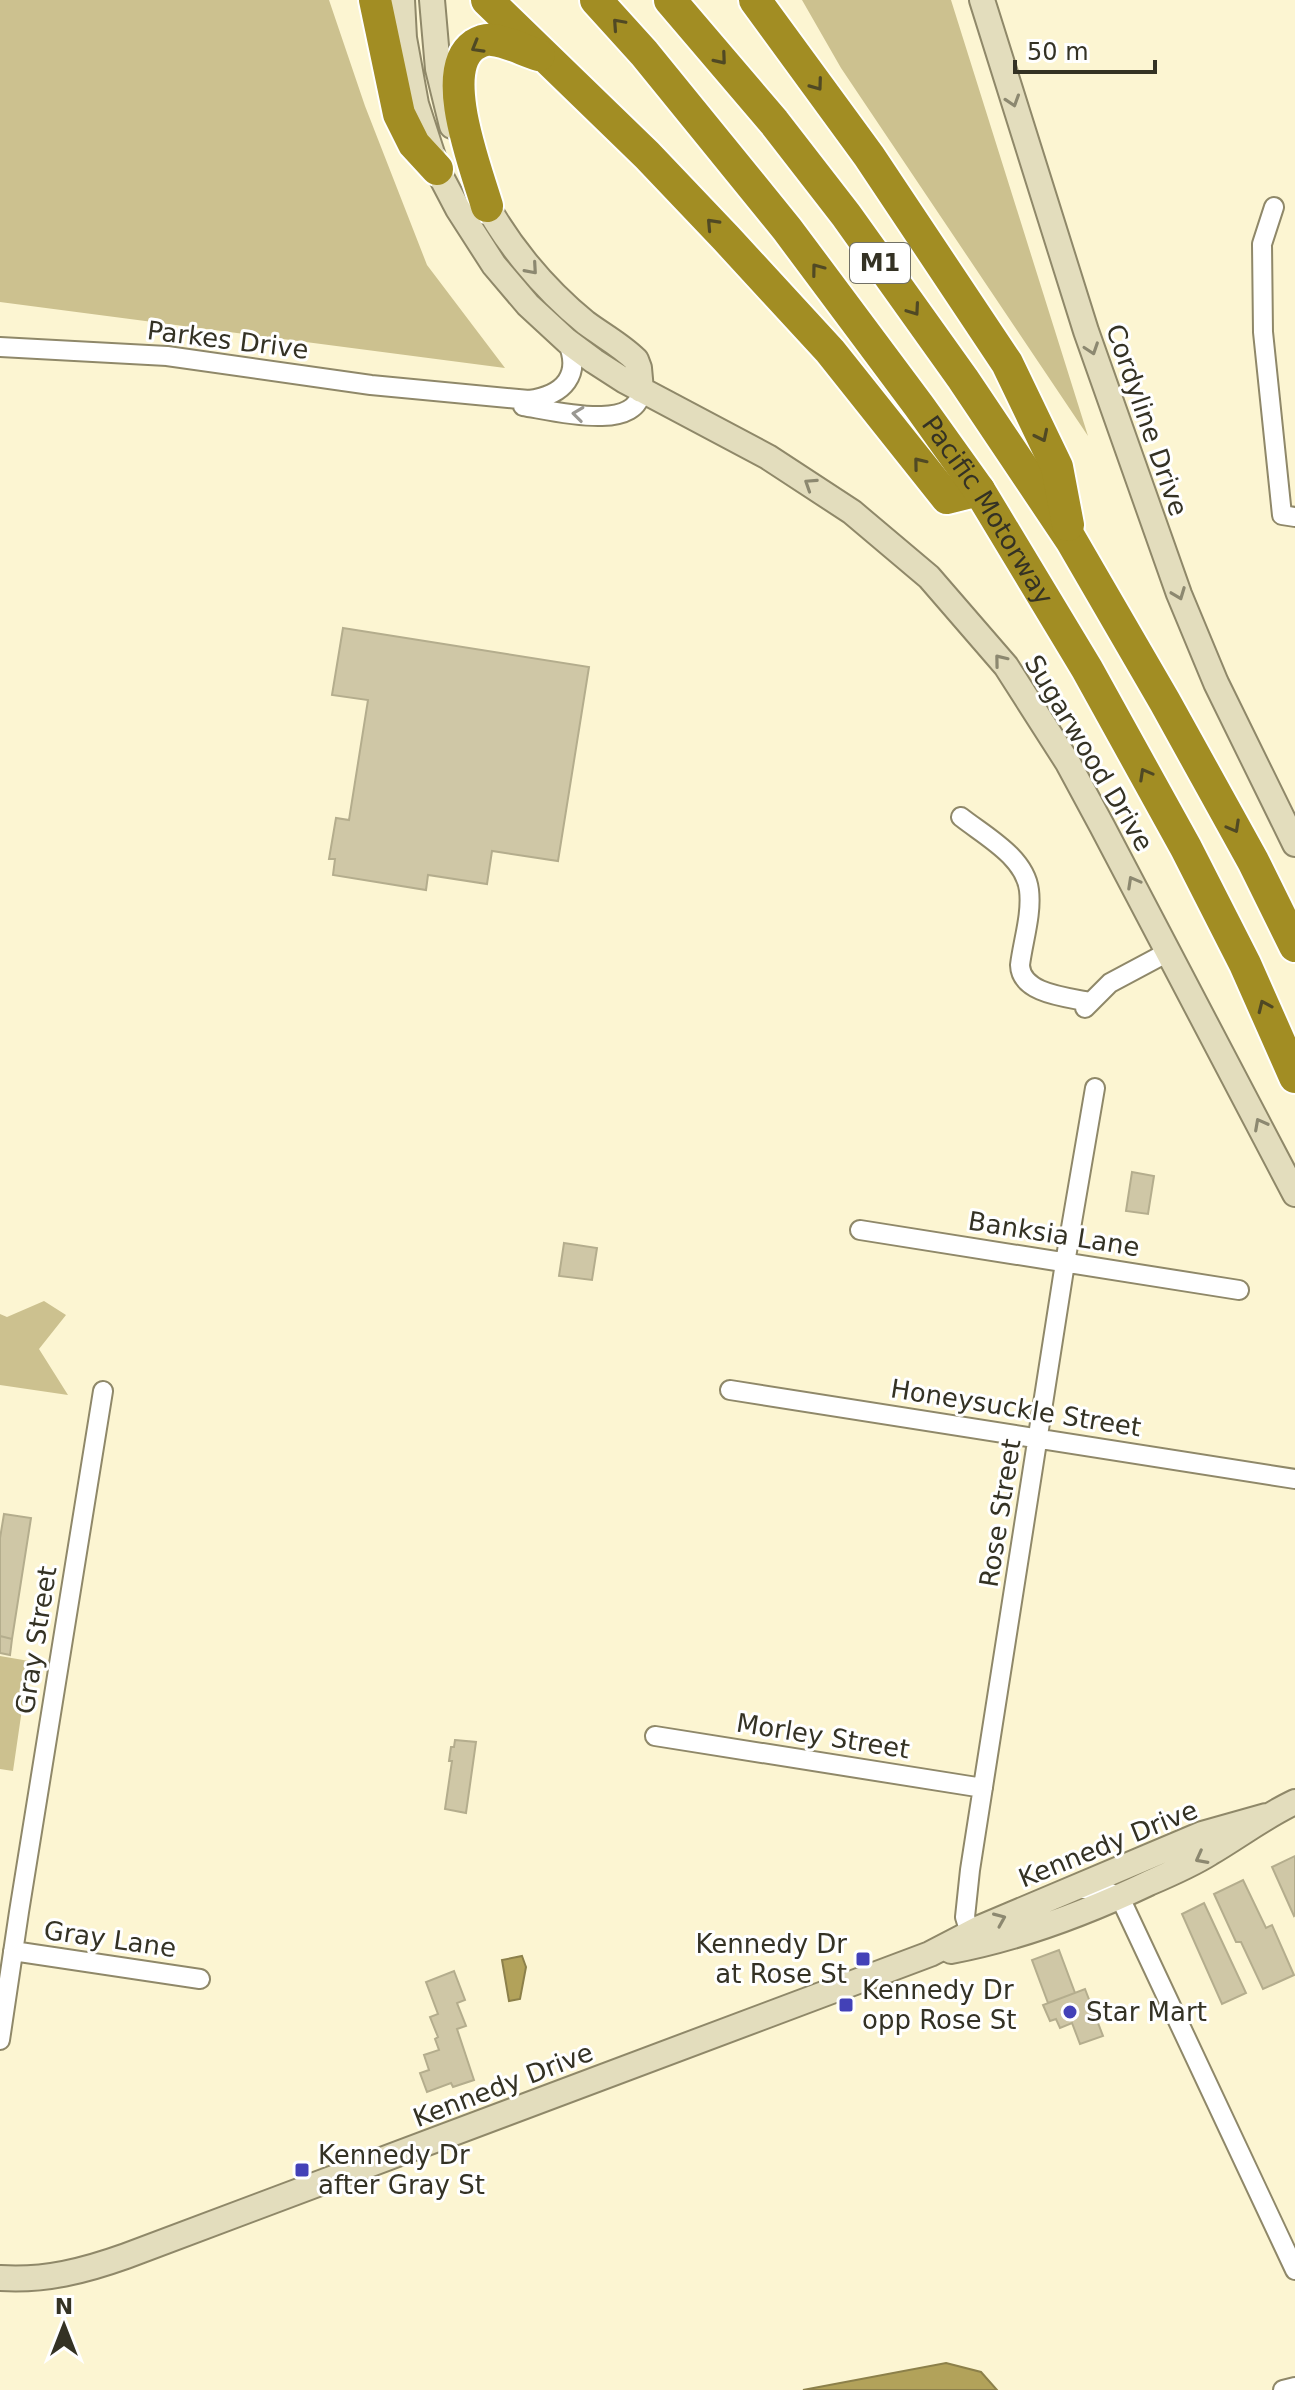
<svg xmlns="http://www.w3.org/2000/svg" width="1295" height="2390" viewBox="0 0 1295 2390" font-family="'DejaVu Sans',sans-serif">
	<style>
		.green { fill: #ccc18f }
		.water { fill: #b2a25a; stroke: #8c804a; stroke-width: 2 }
		.building { fill: #cfc7a6; stroke: #b4ad8d; stroke-width: 2 }
		.lines { fill: none; stroke-linecap: round; stroke-linejoin: round }
		.street-casing { stroke: #8f8869; stroke-width: 22 }
		.secondary-casing { stroke: #8f8869; stroke-width: 28 }
		.highway-casing { stroke: #fff; stroke-width: 36 }
		.street { stroke: #fff; stroke-width: 18 }
		.secondary { stroke: #e3ddbd; stroke-width: 24 }
		.highway { stroke: #a28d23; stroke-width: 32 }
		.oneway { stroke: #504924 }
		.oneway2 { stroke: #8c8870 }
		.oneway3 { stroke: #9a9892 }
		.poi-dot { fill: #4341b7; stroke: #fff; stroke-width: 3 }
		.labels { text-anchor: middle; dominant-baseline: central; stroke-width: 6; stroke-linejoin: round; paint-order: stroke }
		.shield { fill: #fff; stroke: #717066; stroke-width: 2 }
		.shield-label { font-size: 24px; font-weight: bold; fill: #343224 }
		.street-label { font-size: 26px; fill: #343224; stroke: #fff }
		.poi-label { font-size: 26px; fill: #343224; stroke: #fff; text-anchor: start }
	</style>
	<rect width="100%" height="100%" fill="#fcf5d2"/>
	<path class="green" d="M0 0H329L365 106 427 265 505 368 0 302Z
		M802 0H951L1088 436 841 68Z
		M44 1301 66 1315 39 1349 68 1395 0 1385V1314L7 1317Z
		M0 1656 29 1661 13 1771 0 1769Z"/>
	<path class="water" d="M522 1956 526 1967 520 1999 509 2001 502 1960Z
		M946 2363 981 2372 997 2390H803Z"/>
	<path class="building" d="M343 628 589 667 558 861 492 851 487 884 428 875 426 890 333 875 335 859H329L336 818 349 820 368 700 332 695Z
		M1132 1172 1154 1176 1148 1214 1126 1211Z
		M564 1243 597 1248 592 1280 559 1276Z
		M4 1514 31 1518 12 1639 0 1636V1538Z
		M0 1636 12 1639 10 1655 0 1653Z
		M455 1740 476 1742 466 1813 445 1809 452 1761H449L451 1747H454Z
		M1295 1856V1915L1294 1916 1272 1867Z
		M1243 1880 1266 1928 1272 1925 1294 1975 1263 1989 1241 1942H1236L1214 1894Z
		M1204 1903 1246 1993 1222 2004 1182 1914Z
		M1059 1950 1075 1993 1048 2003 1032 1960Z
		M454 1971 465 2000 457 2003 466 2026 457 2029 474 2080 453 2087 451 2083 427 2092 420 2073 429 2070 424 2055 439 2050 435 2039 438 2037 430 2017 438 2014 426 1982Z
		M1085 1989 1103 2036 1080 2044 1072 2023 1060 2028 1056 2019 1050 2021 1043 2005Z"/>
	<g class="lines">
		<g class="street-casing">
			<path id="street" d="M1274 207 1262 244 1263 332 1282 515 1295 517
				M0 347 167 356 371 385 529 400C564 395 582 375 567 341
				M523 406C550 410 639 434 641 390
				M961 817C985 836 1025 857 1029 890 1032 914 1023 941 1020 965 1021 994 1067 997 1090 1002
				M1085 1008 1110 983 1170 951
				M860 1230 1239 1290
				M730 1390 1295 1479
				M655 1736 983 1788
				M1076 1889C1096 1889 1113 1887 1124 1906L1295 2270
				M974 1946 965 1917 970 1870 1065 1263 1095 1088
				M13 1951 200 1979
				M0 2040 19 1912 103 1391
				M1283 2390 1295 2387"/>
		</g>
		<g class="secondary-casing">
			<path id="secondary" d="M402 0 404 38 416 104 437 169 458 209 494 265 528 305 567 341 594 361 625 381 768 457 852 512 929 577 1006 666 1068 763 1102 826 1295 1194
				M432 0 438 69 452 126
				M982 0 1086 331 1179 594 1216 683 1295 844
				M480 193C505 242 543 288 586 323 602 335 621 345 636 360L639 368 641 390
				M951 1951C1020 1938 1086 1913 1149 1883 1170 1874 1191 1865 1210 1853 1239 1836 1265 1816 1295 1802
				M0 2278C45 2281 84 2271 126 2256L930 1954 982 1927 1202 1834 1266 1816"/>
		</g>
		<g class="highway-casing">
			<g id="highway">
				<path d="M375 0 399 114 414 144 437 169"/>
				<path d="M487 0 647 155 726 238 830 351 947 498 979 490"/>
				<path id="s1" d="M596 0 644 53 787 229 919 406 979 490 1087 669 1186 848 1245 964 1295 1077"/>
				<path d="M670 0 774 122 846 215 963 379 1071 540 1165 702 1253 861 1295 946"/>
				<path d="M755 0 869 156 1007 363 1057 467 1068 525"/>
				<path d="M487 206C477 171 437 71 474 45 479 42 486 39 492 40 507 41 525 51 539 55"/>
			</g>
		</g>
		<use href="#street" class="street"/>
		<use href="#secondary" class="secondary"/>
		<use href="#highway" class="highway"/>
	</g>
	<defs><path id="oneway-chevron" d="M-2-3.5L2.5 0L-2 3.5" fill="none" stroke-width="1.6" stroke-linecap="round" stroke-linejoin="round" transform="scale(2)"/></defs>
	<g class="oneway">
		<use href="#oneway-chevron" transform="translate(618 24) rotate(-132)"/>
		<use href="#oneway-chevron" transform="translate(477 47) rotate(150)"/>
		<use href="#oneway-chevron" transform="translate(721 59) rotate(50)"/>
		<use href="#oneway-chevron" transform="translate(817 85) rotate(54)"/>
		<use href="#oneway-chevron" transform="translate(712 224) rotate(-133)"/>
		<use href="#oneway-chevron" transform="translate(817 269) rotate(-127)"/>
		<use href="#oneway-chevron" transform="translate(914 310) rotate(55)"/>
		<use href="#oneway-chevron" transform="translate(1042 436) rotate(64)"/>
		<use href="#oneway-chevron" transform="translate(919 463) rotate(-129)"/>
		<use href="#oneway-chevron" transform="translate(1145 774) rotate(-119)"/>
		<use href="#oneway-chevron" transform="translate(1234 827) rotate(61)"/>
		<use href="#oneway-chevron" transform="translate(1264 1006) rotate(-114)"/>
	</g>
	<g class="oneway2">
		<use href="#oneway-chevron" transform="translate(1013 101) rotate(72)"/>
		<use href="#oneway-chevron" transform="translate(532 269) rotate(49)"/>
		<use href="#oneway-chevron" transform="translate(1092 349) rotate(71)"/>
		<use href="#oneway-chevron" transform="translate(810 484) rotate(-147)"/>
		<use href="#oneway-chevron" transform="translate(1179 594) rotate(69)"/>
		<use href="#oneway-chevron" transform="translate(1000 660) rotate(-129)"/>
		<use href="#oneway-chevron" transform="translate(1133 882) rotate(-119)"/>
		<use href="#oneway-chevron" transform="translate(1260 1124) rotate(-118)"/>
		<use href="#oneway-chevron" transform="translate(1201 1858) rotate(152)"/>
		<use href="#oneway-chevron" transform="translate(1000 1919) rotate(-23)"/>
	</g>
	<use class="oneway3" href="#oneway-chevron" transform="translate(578 414) rotate(-173)"/>
	<g class="poi-dot">
		<rect x="855" y="1951" width="16" height="16" rx="4"/>
		<rect x="838" y="1997" width="16" height="16" rx="4"/>
		<circle cx="1070" cy="2012" r="8"/>
		<rect x="294" y="2162" width="16" height="16" rx="4"/>
	</g>
	<g class="labels">
		<rect class="shield" x="850" y="243" width="60" height="40" rx="6"/>
		<g class="shield-label">
			<text x="880" y="263">M1</text>
		</g>
		<g class="street-label">
			<text transform="translate(228 340) rotate(7)">Parkes Drive</text>
			<text transform="translate(1147 420) rotate(71)">Cordyline Drive</text>
			<text stroke="none"><textPath href="#s1" startOffset="644">Pacific Motorway</textPath></text>
			<text transform="translate(1089 753) rotate(59)">Sugarwood Drive</text>
			<text transform="translate(1054 1234) rotate(9)">Banksia Lane</text>
			<text transform="translate(1016 1408) rotate(9)">Honeysuckle Street</text>
			<text transform="translate(1000 1513) rotate(-81)">Rose Street</text>
			<text transform="translate(36 1640) rotate(-81)">Gray Street</text>
			<text transform="translate(823 1736) rotate(9)">Morley Street</text>
			<text transform="translate(1108 1844) rotate(-22)">Kennedy Drive</text>
			<text transform="translate(110 1939) rotate(8)">Gray Lane</text>
			<text transform="translate(503 2085) rotate(-21)">Kennedy Drive</text>
		</g>
		<g class="poi-label">
			<text x="847" y="1944" text-anchor="end">Kennedy Dr<tspan x="847" dy="30">at Rose St</tspan></text>
			<text x="862" y="1990">Kennedy Dr<tspan x="862" dy="30">opp Rose St</tspan></text>
			<text x="1086" y="2012">Star Mart</text>
			<text x="318" y="2155">Kennedy Dr<tspan x="318" dy="30">after Gray St</tspan></text>
		</g>
	</g>
	<g transform="translate(64 2326)" stroke="#ffffff" stroke-width="6" paint-order="stroke">
	<path d="M0-6L14 30L0 20L-14 30Z" fill="#343224"/>
	<text y="-12" font-size="22" font-weight="bold" text-anchor="middle" fill="#343224">N</text>
	</g>
	<path d="M1015 60v12h140v-12" fill="none" stroke="#343224" stroke-width="4"/>
	<text x="1027" y="60" font-size="24" fill="#343224" stroke="#ffffff" stroke-width="6" paint-order="stroke">50 m</text>
</svg>
